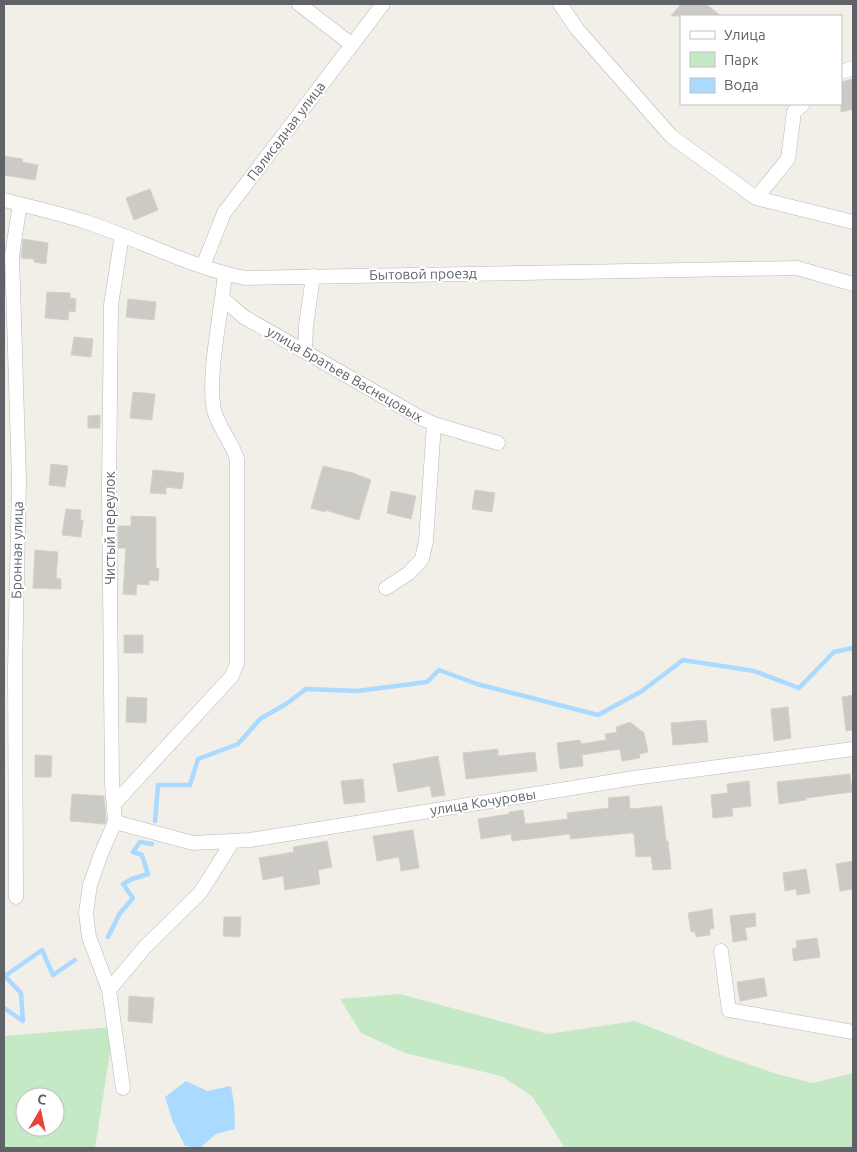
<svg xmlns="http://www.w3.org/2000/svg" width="857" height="1152" viewBox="0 0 857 1152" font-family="Ubuntu,sans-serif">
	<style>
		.green { fill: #c5e8c5; fill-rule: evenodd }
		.water { fill: #aadaff }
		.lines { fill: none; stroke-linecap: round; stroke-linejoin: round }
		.stream { stroke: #aadaff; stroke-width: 4.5 }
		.building { fill: #cccac5; stroke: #d6d1c6 }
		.minor-casing { stroke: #b5b8bc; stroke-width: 15 }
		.minor { stroke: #fff; stroke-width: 14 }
		.labels { text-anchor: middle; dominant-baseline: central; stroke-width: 4; stroke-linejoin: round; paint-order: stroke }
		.street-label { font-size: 14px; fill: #5f6368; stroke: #fff }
	</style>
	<rect width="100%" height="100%" fill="#f1efe8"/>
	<path class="green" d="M400 994 548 1034 635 1021 721 1055 777 1074 813 1083 853 1073V1148H565L532 1096 501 1076 405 1053 361 1033 340 999Z
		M114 1027 95 1148H4V1036ZM25 1097H55V1127H25Z"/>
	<path class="water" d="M186 1081 207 1091 231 1086 234 1104 235 1129 216 1134 200 1148 185 1146 173 1122 165 1097Z"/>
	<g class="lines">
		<path class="stream" d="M155 821 158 785H190L198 759 238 744 260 719 286 704 306 689 357 691 427 682 439 670 477 684 598 715 642 691 683 660 754 671 799 688 834 652 853 648
			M108 937 120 913 133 898 123 884 132 879 148 874 142 855 133 852 140 842 152 844
			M4 1008 23 1021 21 993 5 976 42 950 53 975 75 960"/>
	</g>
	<path class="building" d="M681 4H706L721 16H671Z
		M853 79V109L841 112V82Z
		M4 156 23 159 22 162 38 165 35 180 4 175Z
		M150 189 158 210 134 220 126 198Z
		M23 239 48 243 46 264 34 262V259L21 258Z
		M47 292 70 293V298L76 299 75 312 69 311 68 320 45 318Z
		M128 299 156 302 154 320 126 317Z
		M74 337 93 339 91 357 71 355Z
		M133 392 155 394 152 420 130 418Z
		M100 415V428H88V416Z
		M51 464 68 466 65 487 49 485Z
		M323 466 353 473 371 480 359 520 325 510V512L311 508Z
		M153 470 184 473 182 489 166 487V494L150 493Z
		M475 490 495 493 492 512 472 509Z
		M391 491 416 496 411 519 387 513Z
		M66 509 81 510 80 520H83L81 537 62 535Z
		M131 516 156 517V568L159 569 158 581 149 580V585L137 584 136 595 123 594 126 548H118V526H131Z
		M35 550 58 552 56 578 61 579V589L33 588Z
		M124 635H143V653H124Z
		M853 695V730L846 731 842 697Z
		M127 697 147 698 146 723 126 722Z
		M788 707 791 738 774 741 771 709Z
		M706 720 708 742 673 745 671 723Z
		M630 722 644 733 648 752 639 754 640 758 622 761 620 749 582 755 583 766 560 769 557 743 580 740 581 744 606 740 605 734 617 732 616 727Z
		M498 749V756L535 752 537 771 466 779 463 753Z
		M35 755 52 756 51 777H35Z
		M438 756 445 795 432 797 430 786 398 792 393 764Z
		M850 774 852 792 806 798V800L779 804 777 782Z
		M363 779 365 802 344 804 341 781Z
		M749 781 751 806 732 808 733 816 713 818 711 795 728 793 727 784Z
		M72 794 104 796 106 820 105 824 70 821Z
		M629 796 630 809 662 806 666 841H668L671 869 653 870 651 856 636 857 634 834 631 833 570 839V834L512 841 511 834 481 839 478 819 509 814V812L523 810 525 824 568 819 567 813 609 808 608 798Z
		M413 830 419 868 401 871 399 857 377 861 373 836Z
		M327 841 332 867 318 870 320 884 285 890 283 876 263 880 259 858 294 852 293 847Z
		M853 861V889L840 891 836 864Z
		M806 869 810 893 797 895 796 889 785 891 783 873Z
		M712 909 714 928 710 929V935L696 937 695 932H691L688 913Z
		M755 913 756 926 745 928 747 940 733 942 730 916Z
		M224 917H241L240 937 223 936Z
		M817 938 820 957 794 961 792 949 797 948 796 941Z
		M764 978 767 996 740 1001 737 982Z
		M129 996 154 998 152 1023 128 1021Z"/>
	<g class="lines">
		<g class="minor-casing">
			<path id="minor" d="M299 4 351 44
				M560 4 577 29 671 136 756 198 853 222
				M841 72 853 68
				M756 198 788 159 794 112 803 104
				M4 200C31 207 59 213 86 222 139 239 189 267 245 278L797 268 853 284
				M203 266 224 213 383 4
				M225 274 222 298 244 317 421 418 434 424 498 443
				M305 351 306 326 313 276
				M386 588 409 573 422 559 426 541 434 424
				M115 803 232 676 237 663V459C232 442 218 427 214 410 208 380 218 329 222 298
				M115 822 193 843 250 840 634 778 853 749
				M16 897 15 670 19 480 12 255 20 204
				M721 951 729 1010 853 1032
				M109 990 89 937 86 913 90 885 101 854 115 822 112 783 109 488 111 305 122 235
				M123 1088 109 990 145 947 200 893 233 841"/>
		</g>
		<use href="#minor" class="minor"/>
	</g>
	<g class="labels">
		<g class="street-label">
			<text transform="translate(286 131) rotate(-53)">Палисадная улица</text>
			<text transform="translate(423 274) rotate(-1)">Бытовой проезд</text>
			<text transform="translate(345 374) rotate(30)">улица Братьев Васнецовых</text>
			<text transform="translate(110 528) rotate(-90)">Чистый переулок</text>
			<text transform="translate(17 550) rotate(-89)">Бронная улица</text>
			<text transform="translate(483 802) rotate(-9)">улица Кочуровы</text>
		</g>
	</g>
	<rect width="857" height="1152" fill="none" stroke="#5f6368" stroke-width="10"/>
	<rect x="680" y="15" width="162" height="90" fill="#ffffff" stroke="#bfc1c3"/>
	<rect x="690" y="31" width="25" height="8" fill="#ffffff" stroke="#bfc1c3"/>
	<text x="724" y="40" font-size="15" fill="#5f6368">Улица</text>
	<rect x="690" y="52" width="25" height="15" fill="#c5e8c5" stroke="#bfc1c3"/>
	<text x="724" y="65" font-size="15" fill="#5f6368">Парк</text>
	<rect x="690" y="78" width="25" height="15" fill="#aadaff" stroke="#bfc1c3"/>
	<text x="724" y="90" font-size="15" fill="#5f6368">Вода</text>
	<g transform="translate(40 1112) rotate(9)"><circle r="24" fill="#ffffff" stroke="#bfc1c3"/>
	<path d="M0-4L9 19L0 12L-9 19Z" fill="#ea4335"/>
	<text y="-8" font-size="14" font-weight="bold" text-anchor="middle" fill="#5f6368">С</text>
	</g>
</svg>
